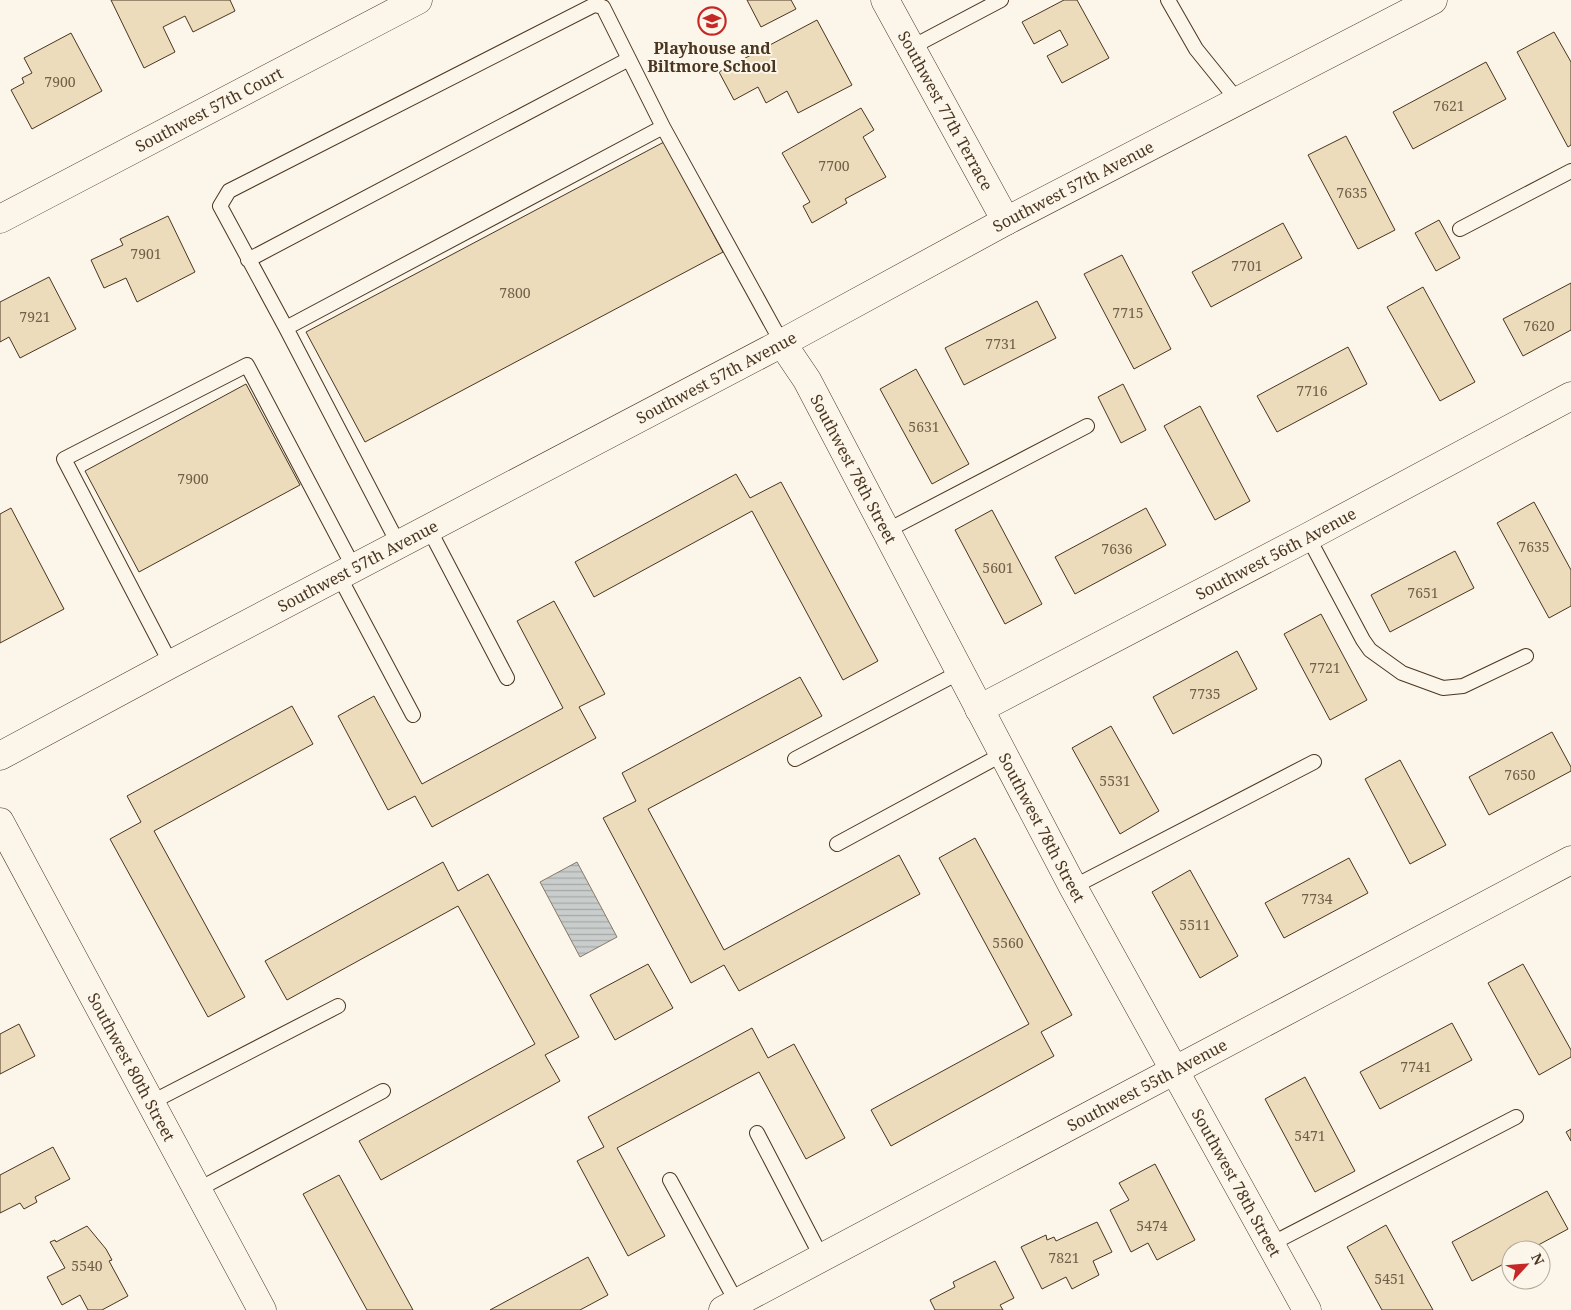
<svg xmlns="http://www.w3.org/2000/svg" width="1571" height="1310" viewBox="0 0 1571 1310" font-family="'Noto Serif',serif">
	<style>
		.water { fill: url(#water-rules); stroke: #887966 }
		.building { fill: #ecdcbc; stroke: #4a3520 }
		.lines { fill: none; stroke-linecap: round; stroke-linejoin: round }
		.lane-casing { stroke: #4a3520; stroke-width: 16 }
		.street-casing { stroke: #4a3520; stroke-width: 29 }
		.secondary-casing { stroke: #4a3520; stroke-width: 29 }
		.lane { stroke: #fbf6e9; stroke-width: 14 }
		.street { stroke: #fbf6e9; stroke-width: 28 }
		.secondary { stroke: #fbf6e9; stroke-width: 28 }
		.labels { text-anchor: middle; dominant-baseline: central; stroke-width: 4; stroke-linejoin: round; paint-order: stroke }
		.number-label { font-size: 14px; fill: #725f47 }
		.poi-label { font-size: 16px; font-weight: bold; fill: #4a3520; stroke: #fbf6e9 }
		.street-label { font-size: 16px; fill: #4a3520; stroke: #fbf6e9 }
	</style>
	<defs>
		<pattern id="water-rules" width="6" height="5" patternUnits="userSpaceOnUse" patternTransform="scale(1.25)"><rect width="6" height="5" fill="#c9cecd"/><path d="M0 2.5h6" fill="none" stroke="#a5a8a6"/></pattern>
	</defs>
	<rect width="100%" height="100%" fill="#fbf6e9"/>
	<path class="water" d="M577 862 617 937 580 957 540 882Z"/>
	<path class="building" d="M111 0H230L235 11 193 32 185 16 163 27 175 52 144 68Z
		M747 0H791L796 9 761 27Z
		M1064 0H1077L1109 58 1062 83 1047 56 1068 45 1060 30 1034 44 1022 22Z
		M817 20 852 85 798 113 787 91 766 103 758 87 734 100 719 72Z
		M1554 32 1571 62V145L1568 147 1517 52Z
		M71 33 102 91 32 129 11 90 24 83 22 78 32 73 24 58Z
		M1486 62 1506 99 1413 149 1393 112Z
		M861 108 874 130 863 137 886 177 845 199 847 203 812 223 803 206 810 202 782 153Z
		M1346 136 1395 230 1358 249 1308 155Z
		M664 142 723 252 365 442 306 332Z
		M168 216 195 272 137 302 126 278 104 288 91 260 123 245 120 239Z
		M1439 220 1460 258 1436 271 1415 233Z
		M1283 223 1302 258 1211 307 1192 272Z
		M1122 255 1171 349 1134 369 1084 274Z
		M49 277 76 329 20 358 9 337 0 342V302Z
		M1571 283V330L1523 356 1503 319Z
		M1423 287 1475 382 1440 401 1387 307Z
		M1037 301 1056 338 964 385 945 348Z
		M1348 347 1367 384 1277 432 1257 396Z
		M916 369 969 464 932 484 880 389Z
		M246 384 300 485 139 572 85 471Z
		M1123 384 1146 430 1121 443 1098 397Z
		M1200 406 1250 501 1215 520 1164 426Z
		M736 474 750 498 781 482 878 661 843 680 752 511 594 597 575 562Z
		M1534 502 1571 570V606L1549 618 1497 523Z
		M11 508 64 609 0 643V514Z
		M1146 508 1166 545 1075 594 1055 557Z
		M992 510 1042 604 1005 624 955 530Z
		M1455 551 1474 588 1390 632 1371 595Z
		M554 601 605 694 579 707 596 738 432 827 415 796 388 810 338 716 374 696 422 784 563 708 517 621Z
		M1321 614 1367 700 1330 720 1284 634Z
		M1237 651 1257 689 1173 734 1153 697Z
		M800 677 822 716 648 809 724 950 899 855 920 894 739 991 724 965 691 983 603 818 636 801 622 773Z
		M292 706 313 744 154 831 245 997 208 1017 110 839 141 822 127 796Z
		M1111 726 1159 811 1120 834 1072 748Z
		M1552 732 1571 767V771L1489 815 1469 777Z
		M1400 760 1446 845 1410 864 1365 779Z
		M975 838 1072 1015 1041 1032 1054 1056 891 1146 871 1110 1029 1024 939 858Z
		M1349 858 1368 893 1284 938 1265 903Z
		M443 862 458 891 488 874 579 1037 545 1055 560 1081 381 1180 359 1141 535 1044 458 906 287 1000 265 961Z
		M1190 870 1238 956 1200 978 1152 892Z
		M648 964 673 1008 615 1040 590 995Z
		M1523 964 1571 1050V1057L1539 1075 1488 983Z
		M1452 1023 1472 1060 1380 1109 1360 1072Z
		M19 1024 35 1056 0 1074V1034Z
		M752 1028 768 1058 794 1044 845 1138 806 1159 759 1072 617 1148 665 1236 628 1256 577 1161 604 1147 588 1117Z
		M1305 1077 1355 1171 1315 1192 1265 1099Z
		M1571 1129V1141L1566 1132Z
		M53 1147 70 1179 35 1197 37 1202 24 1209 20 1203 0 1213V1175Z
		M1155 1164 1195 1240 1157 1260 1148 1243 1131 1252 1110 1210 1129 1200 1119 1183Z
		M339 1175 413 1310H367L303 1194Z
		M1547 1191 1568 1229 1529 1250H1511V1260L1472 1281 1452 1242Z
		M1097 1222 1112 1252 1093 1261 1099 1275 1072 1289 1066 1277 1042 1289 1021 1247 1046 1235 1047 1240 1054 1237 1056 1241Z
		M1386 1225 1433 1310H1382L1347 1247Z
		M87 1226 106 1249 112 1260 109 1261 128 1296 102 1310H88L80 1295 62 1305 47 1277 65 1268 50 1242 55 1240 56 1242Z
		M588 1257 608 1295 580 1310H490Z
		M995 1261 1014 1298 1000 1305 1003 1310H935L930 1300 955 1287 953 1282Z"/>
	<g class="lines">
		<g class="lane-casing">
			<path id="lane" d="M1168 0 1196 49 1238 101
				M912 47 1001 0
				M1460 229 1571 171
				M248 260 629 59
				M286 328 663 127
				M429 529 507 678
				M886 531 1087 426
				M1308 537 1363 640 1370 650 1402 673 1443 688 1463 686 1526 656
				M399 545 286 328 220 206 229 191 594 5 603 7 663 127 782 343
				M339 576 413 715
				M171 664 64 459 247 365 354 568
				M795 759 960 672
				M837 844 1003 754
				M1073 887 1314 762
				M150 1103 338 1006
				M757 1133 822 1258
				M670 1180 737 1303
				M197 1190 383 1091
				M1271 1244 1516 1117"/>
		</g>
		<g class="street-casing">
			<g id="street">
				<path id="s1" d="M885 0 1006 221"/>
				<path id="s2" d="M0 219 418 0"/>
				<path id="s3" d="M782 343 807 380 1073 887 1307 1310"/>
				<path id="s4" d="M979 709 1308 537 1571 396"/>
				<path id="s5" d="M723 1310 1571 860"/>
			</g>
		</g>
		<g class="secondary-casing">
			<g id="secondary">
				<path id="s6" d="M0 756 171 664 782 343 1006 221 1433 0"/>
				<path id="s7" d="M0 822 262 1310"/>
			</g>
		</g>
		<use href="#lane" class="lane"/>
		<use href="#street" class="street"/>
		<use href="#secondary" class="secondary"/>
	</g>
	<defs>
		<g id="school-ring" transform="scale(1.4375)"><circle r="9.5" fill="#fbf6e9" stroke="#c62828" stroke-width="1.5"/><path d="M0-5L7-2L0 1L-7-2ZM-4 1L0 2.5L4 1V4Q0 6-4 4Z" fill="#c62828"/></g>
	</defs>
	<g fill-rule="evenodd">
		<use href="#school-ring" x="712" y="21"/>
	</g>
	<g class="labels">
		<g class="number-label">
			<text x="60" y="81">7900</text>
			<text x="1449" y="105">7621</text>
			<text x="834" y="165">7700</text>
			<text x="1352" y="192">7635</text>
			<text x="146" y="253">7901</text>
			<text x="1247" y="265">7701</text>
			<text x="515" y="292">7800</text>
			<text x="1128" y="312">7715</text>
			<text x="35" y="316">7921</text>
			<text x="1539" y="325">7620</text>
			<text x="1001" y="343">7731</text>
			<text x="1312" y="390">7716</text>
			<text x="924" y="426">5631</text>
			<text x="193" y="478">7900</text>
			<text x="1534" y="546">7635</text>
			<text x="1117" y="548">7636</text>
			<text x="998" y="567">5601</text>
			<text x="1423" y="592">7651</text>
			<text x="1325" y="667">7721</text>
			<text x="1205" y="693">7735</text>
			<text x="1520" y="774">7650</text>
			<text x="1115" y="780">5531</text>
			<text x="1317" y="898">7734</text>
			<text x="1195" y="924">5511</text>
			<text x="1008" y="942">5560</text>
			<text x="1416" y="1066">7741</text>
			<text x="1310" y="1135">5471</text>
			<text x="1152" y="1225">5474</text>
			<text x="1064" y="1257">7821</text>
			<text x="87" y="1265">5540</text>
			<text x="1390" y="1278">5451</text>
		</g>
		<g class="poi-label">
			<text x="712" y="48">Playhouse and<tspan x="712" dy="18">Biltmore School</tspan></text>
		</g>
		<g class="street-label">
			<text stroke="none"><textPath href="#s2" startOffset="236">Southwest 57th Court</textPath></text>
			<text stroke="none"><textPath href="#s1" startOffset="126">Southwest 77th Terrace</textPath></text>
			<text stroke="none"><textPath href="#s6" startOffset="1215">Southwest 57th Avenue</textPath></text>
			<text stroke="none"><textPath href="#s6" startOffset="810">Southwest 57th Avenue</textPath></text>
			<text stroke="none"><textPath href="#s3" startOffset="145">Southwest 78th Street</textPath></text>
			<text stroke="none"><textPath href="#s4" startOffset="335">Southwest 56th Avenue</textPath></text>
			<text stroke="none"><textPath href="#s6" startOffset="405">Southwest 57th Avenue</textPath></text>
			<text stroke="none"><textPath href="#s3" startOffset="550">Southwest 78th Street</textPath></text>
			<text stroke="none"><textPath href="#s7" startOffset="278">Southwest 80th Street</textPath></text>
			<text stroke="none"><textPath href="#s5" startOffset="480">Southwest 55th Avenue</textPath></text>
			<text stroke="none"><textPath href="#s3" startOffset="955">Southwest 78th Street</textPath></text>
		</g>
	</g>
	<g transform="translate(1526 1265) rotate(64)"><circle r="24" fill="#fbf6e9" stroke="#b4a999"/>
	<path d="M0-4L9 19L0 12L-9 19Z" fill="#c62828"/>
	<text y="-8" font-size="14" font-weight="bold" text-anchor="middle" fill="#4a3520">N</text>
	</g>
</svg>
